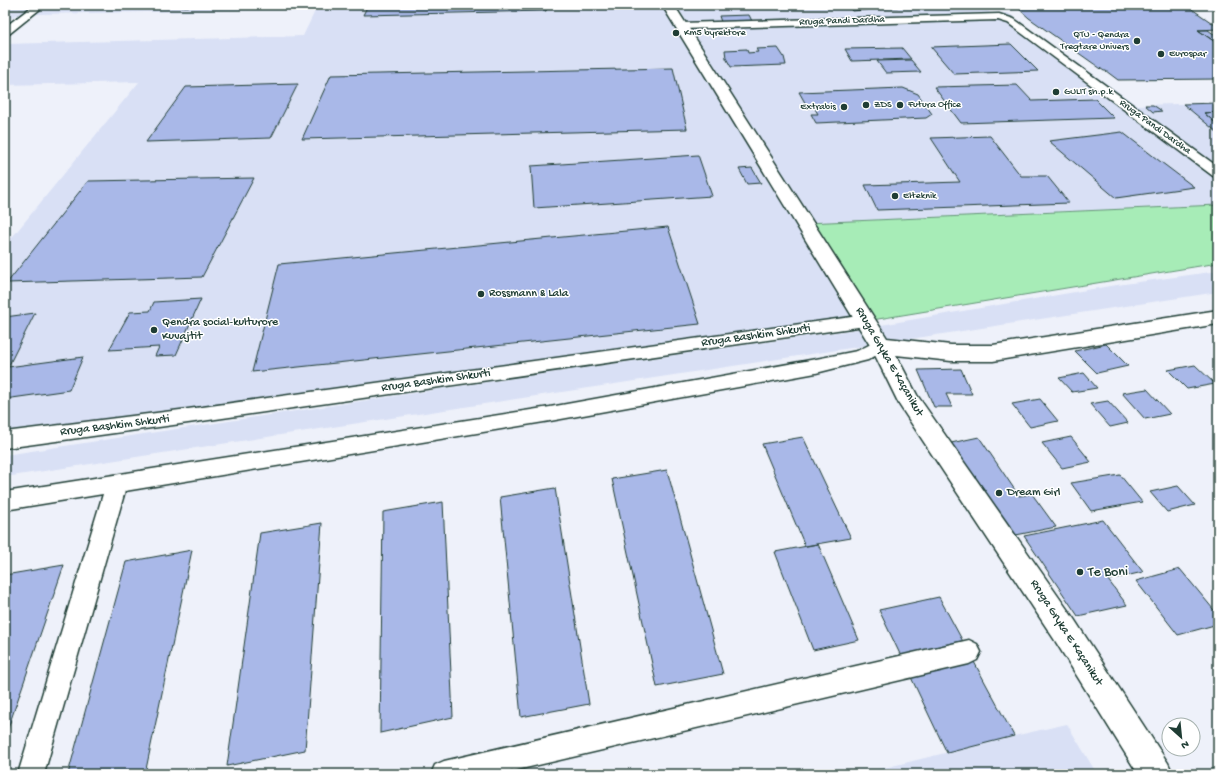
<svg xmlns="http://www.w3.org/2000/svg" width="1223" height="779" viewBox="0 0 1223 779" font-family="'Gochi Hand',sans-serif">
	<style>
		.built { fill: #d9e0f5 }
		.green { fill: #a7ecb7; stroke: #639476 }
		.building { fill: #a9b8e8; stroke: #1f3d34 }
		.lines { fill: none; stroke-linecap: round; stroke-linejoin: round }
		.minor-casing { stroke: #1f3d34; stroke-width: 3 }
		.tertiary-casing { stroke: #1f3d34; stroke-width: 3 }
		.minor { fill: #fff; fill-rule: evenodd }
		.tertiary { fill: #fff; fill-rule: evenodd }
		.poi-dot { fill: #1f3d34; stroke: #fff; stroke-width: 1.5 }
		.labels { text-anchor: middle; dominant-baseline: central; stroke-width: 3; stroke-linejoin: round; paint-order: stroke }
		.far-street-label { font-size: 10px; fill: #1f3d34; stroke: #fff }
		.far-poi-label { font-size: 10px; fill: #1f3d34; stroke: #fff; text-anchor: start }
		.poi-label { font-size: 12px; fill: #1f3d34; stroke: #fff; text-anchor: start }
		.street-label { font-size: 12px; fill: #1f3d34; stroke: #fff }
		.near-poi-label { font-size: 14px; fill: #1f3d34; stroke: #fff; text-anchor: start }
	</style>
	<rect width="100%" height="100%" fill="#eef1fa"/>
	<filter id="ink" filterUnits="userSpaceOnUse"><feTurbulence type="fractalNoise" baseFrequency=".025" numOctaves="2"/><feDisplacementMap in="SourceGraphic" scale="8" xChannelSelector="R" yChannelSelector="G"/><feConvolveMatrix kernelMatrix="1 2 1 2 8 2 1 2 1" color-interpolation-filters="sRGB"/></filter>
	<g filter="url(#ink)">
		<path class="built" d="M5 5H980L992 14 1008 13 1136 105 1218 103V205L806 223 866 321 5 443V246L139 82 5 85V44L303 36 316 9 35 14 16 15 5 23Z
			M1218 271V292L5 477V455L488 382 852 330 1110 286Z
			M1067 724 1097 774H860L1014 736Z"/>
		<path class="green" d="M1218 205V263L866 321 806 223Z"/>
		<path class="building" d="M63 5H119L117 7 60 8Z
			M161 5H289L158 7Z
			M368 5H547L546 11 363 15Z
			M847 5H896L898 7 852 11Z
			M916 5H964L921 9Z
			M1062 5H1186L1218 27V29L1198 30 1218 44V79L1118 80 1106 71H1104L1029 18 1018 8 1065 7Z
			M749 15 752 21 721 22 719 16Z
			M1198 30H1208L1218 37V44Z
			M1011 44 1038 71 954 74 931 47Z
			M778 48 784 57 786 65 731 67 726 58 725 50 747 49 748 53 758 52 756 49Z
			M902 48 911 59 852 61 845 49Z
			M911 60 921 72 886 73 877 61Z
			M673 68 687 129 302 139 331 75Z
			M298 84 271 138 146 142 186 87Z
			M1017 85 1032 101 1095 99 1114 118 961 123 934 87Z
			M903 88 918 94 932 114 926 118 816 123 811 114H818L814 107 808 108 799 92Z
			M1218 103V112L1204 113 1218 125V133L1183 104Z
			M1145 105H1153L1162 111 1153 112Z
			M1218 112V125L1204 113Z
			M1122 132 1157 159 1194 187 1116 198 1049 141Z
			M990 136 1021 176H1047L1069 203 877 210 865 185 960 182 931 138Z
			M698 155 712 196 534 208 531 166Z
			M752 168 761 183 747 184 739 169Z
			M254 178 202 277 7 283 88 181Z
			M668 227 700 324 252 372 279 264Z
			M201 299 176 355 155 356 159 347 109 350 130 312 150 311 154 302Z
			M35 313 8 367 83 357 69 390 5 399V317Z
			M1106 344 1128 366 1097 373 1075 351Z
			M1195 365 1215 384 1187 389 1168 370Z
			M961 369 972 394H946L952 407H934L918 370Z
			M1084 373 1097 388 1072 392 1059 378Z
			M1147 389 1170 414 1145 419 1122 393Z
			M1040 399 1058 421 1030 427 1012 404Z
			M1108 401 1128 423 1110 427 1090 404Z
			M803 437 851 538 805 546 762 444Z
			M979 437 1019 496 1032 494 1056 527 1011 536 951 443Z
			M1071 437 1091 462 1062 468 1042 443Z
			M667 470 723 674 657 687 612 479Z
			M1120 475 1142 502 1091 511 1071 483Z
			M1178 486 1195 505 1167 512 1150 492Z
			M555 488 589 704 521 717 500 497Z
			M443 502 453 717 380 733 383 512Z
			M1103 520 1143 572 1108 580 1127 605 1078 616 1024 536Z
			M322 523 305 750 227 766 260 533Z
			M818 544 859 640 813 650 775 552Z
			M192 550 145 774H68L126 562Z
			M64 565 5 737V575Z
			M1180 569 1218 615V624L1178 635 1136 581Z
			M939 597 1014 736 947 753 879 610Z"/>
		<g class="lines">
			<g class="minor-casing">
				<path id="minor" d="M34 5H45L9 34 5 35V27Z
					M999 14 1014 19 1218 167V177L1213 176 1008 23 998 20 681 29 676 26 681 23Z
					M866 315 872 317 874 321 872 325 188 423 5 448V432L188 409Z
					M881 339 887 341 890 345 887 349 868 360 816 373 550 421 125 491 44 774H18L103 494 5 510V492L550 407 816 359 857 351Z
					M969 640 977 644 981 652 977 660 969 664 500 774H431L435 765 444 761Z"/>
			</g>
			<g class="tertiary-casing">
				<path id="tertiary" d="M662 5H674L887 338 951 345H993L1218 310V324L993 361H951L896 355 917 395 1074 619 1168 763 1173 774H1138L1054 639 900 406 871 347Z"/>
			</g>
			<use href="#minor" class="minor"/>
			<use href="#tertiary" class="tertiary"/>
		</g>
	</g>
	<g class="poi-dot">
		<circle cx="676" cy="33" r="4"/>
		<circle cx="1137" cy="41" r="4"/>
		<circle cx="1161" cy="54" r="4"/>
		<circle cx="1056" cy="92" r="4"/>
		<circle cx="866" cy="105" r="4"/>
		<circle cx="900" cy="105" r="4"/>
		<circle cx="844" cy="107" r="4"/>
		<circle cx="895" cy="196" r="4"/>
		<circle cx="481" cy="294" r="4"/>
		<circle cx="154" cy="330" r="4"/>
		<circle cx="999" cy="493" r="4"/>
		<circle cx="1080" cy="572" r="4"/>
	</g>
	<g class="labels">
		<g class="far-street-label">
			<text transform="translate(842 21) rotate(-2)">Rruga Pandi Dardha</text>
			<text transform="translate(1155 127) rotate(36)">Rruga Pandi Dardha</text>
		</g>
		<g class="far-poi-label">
			<text x="684" y="33">Km5 byrektore</text>
			<text x="1129" y="35" text-anchor="end">QTU - Qendra<tspan x="1129" dy="12">Tregtare Univers</tspan></text>
			<text x="1169" y="54">Eurospar</text>
			<text x="1064" y="92">GULIT sh.p.k</text>
			<text x="874" y="105">ZDS</text>
			<text x="908" y="105">Futura Office</text>
			<text x="836" y="107" text-anchor="end">Extrabis</text>
			<text x="903" y="196">Elteknik</text>
		</g>
		<g class="poi-label">
			<text x="489" y="294">Rossmann &amp; Lala</text>
			<text x="162" y="323">Qendra social-kulturore<tspan x="162" dy="14">Kuvajtit</tspan></text>
			<text x="1007" y="493">Dream Girl</text>
		</g>
		<g class="street-label">
			<text transform="translate(756 336) rotate(-8)">Rruga Bashkim Shkurti</text>
			<text transform="translate(889 362) rotate(60)">Rruga Gryka E Kaçanikut</text>
			<text transform="translate(436 381) rotate(-8)">Rruga Bashkim Shkurti</text>
			<text transform="translate(115 426) rotate(-7)">Rruga Bashkim Shkurti</text>
			<text transform="translate(1066 633) rotate(57)">Rruga Gryka E Kaçanikut</text>
		</g>
		<g class="near-poi-label">
			<text x="1088" y="572">Te Boni</text>
		</g>
	</g>
	<rect width="1223" height="779" fill="none" stroke="#fff" stroke-width="20"/>
	<rect x="10" y="10" width="1203" height="759" fill="none" stroke="#1f3d34" stroke-width="1.5" filter="url(#ink)"/>
	<g transform="translate(1181 737) rotate(153)"><circle r="19" fill="#ffffff" stroke="#a5b1ae"/>
	<path d="M0-3L7 15L0 10L-7 15Z" fill="#1f3d34"/>
	<text y="-6" font-size="11" font-weight="bold" text-anchor="middle" fill="#1f3d34">N</text>
	</g>
</svg>
